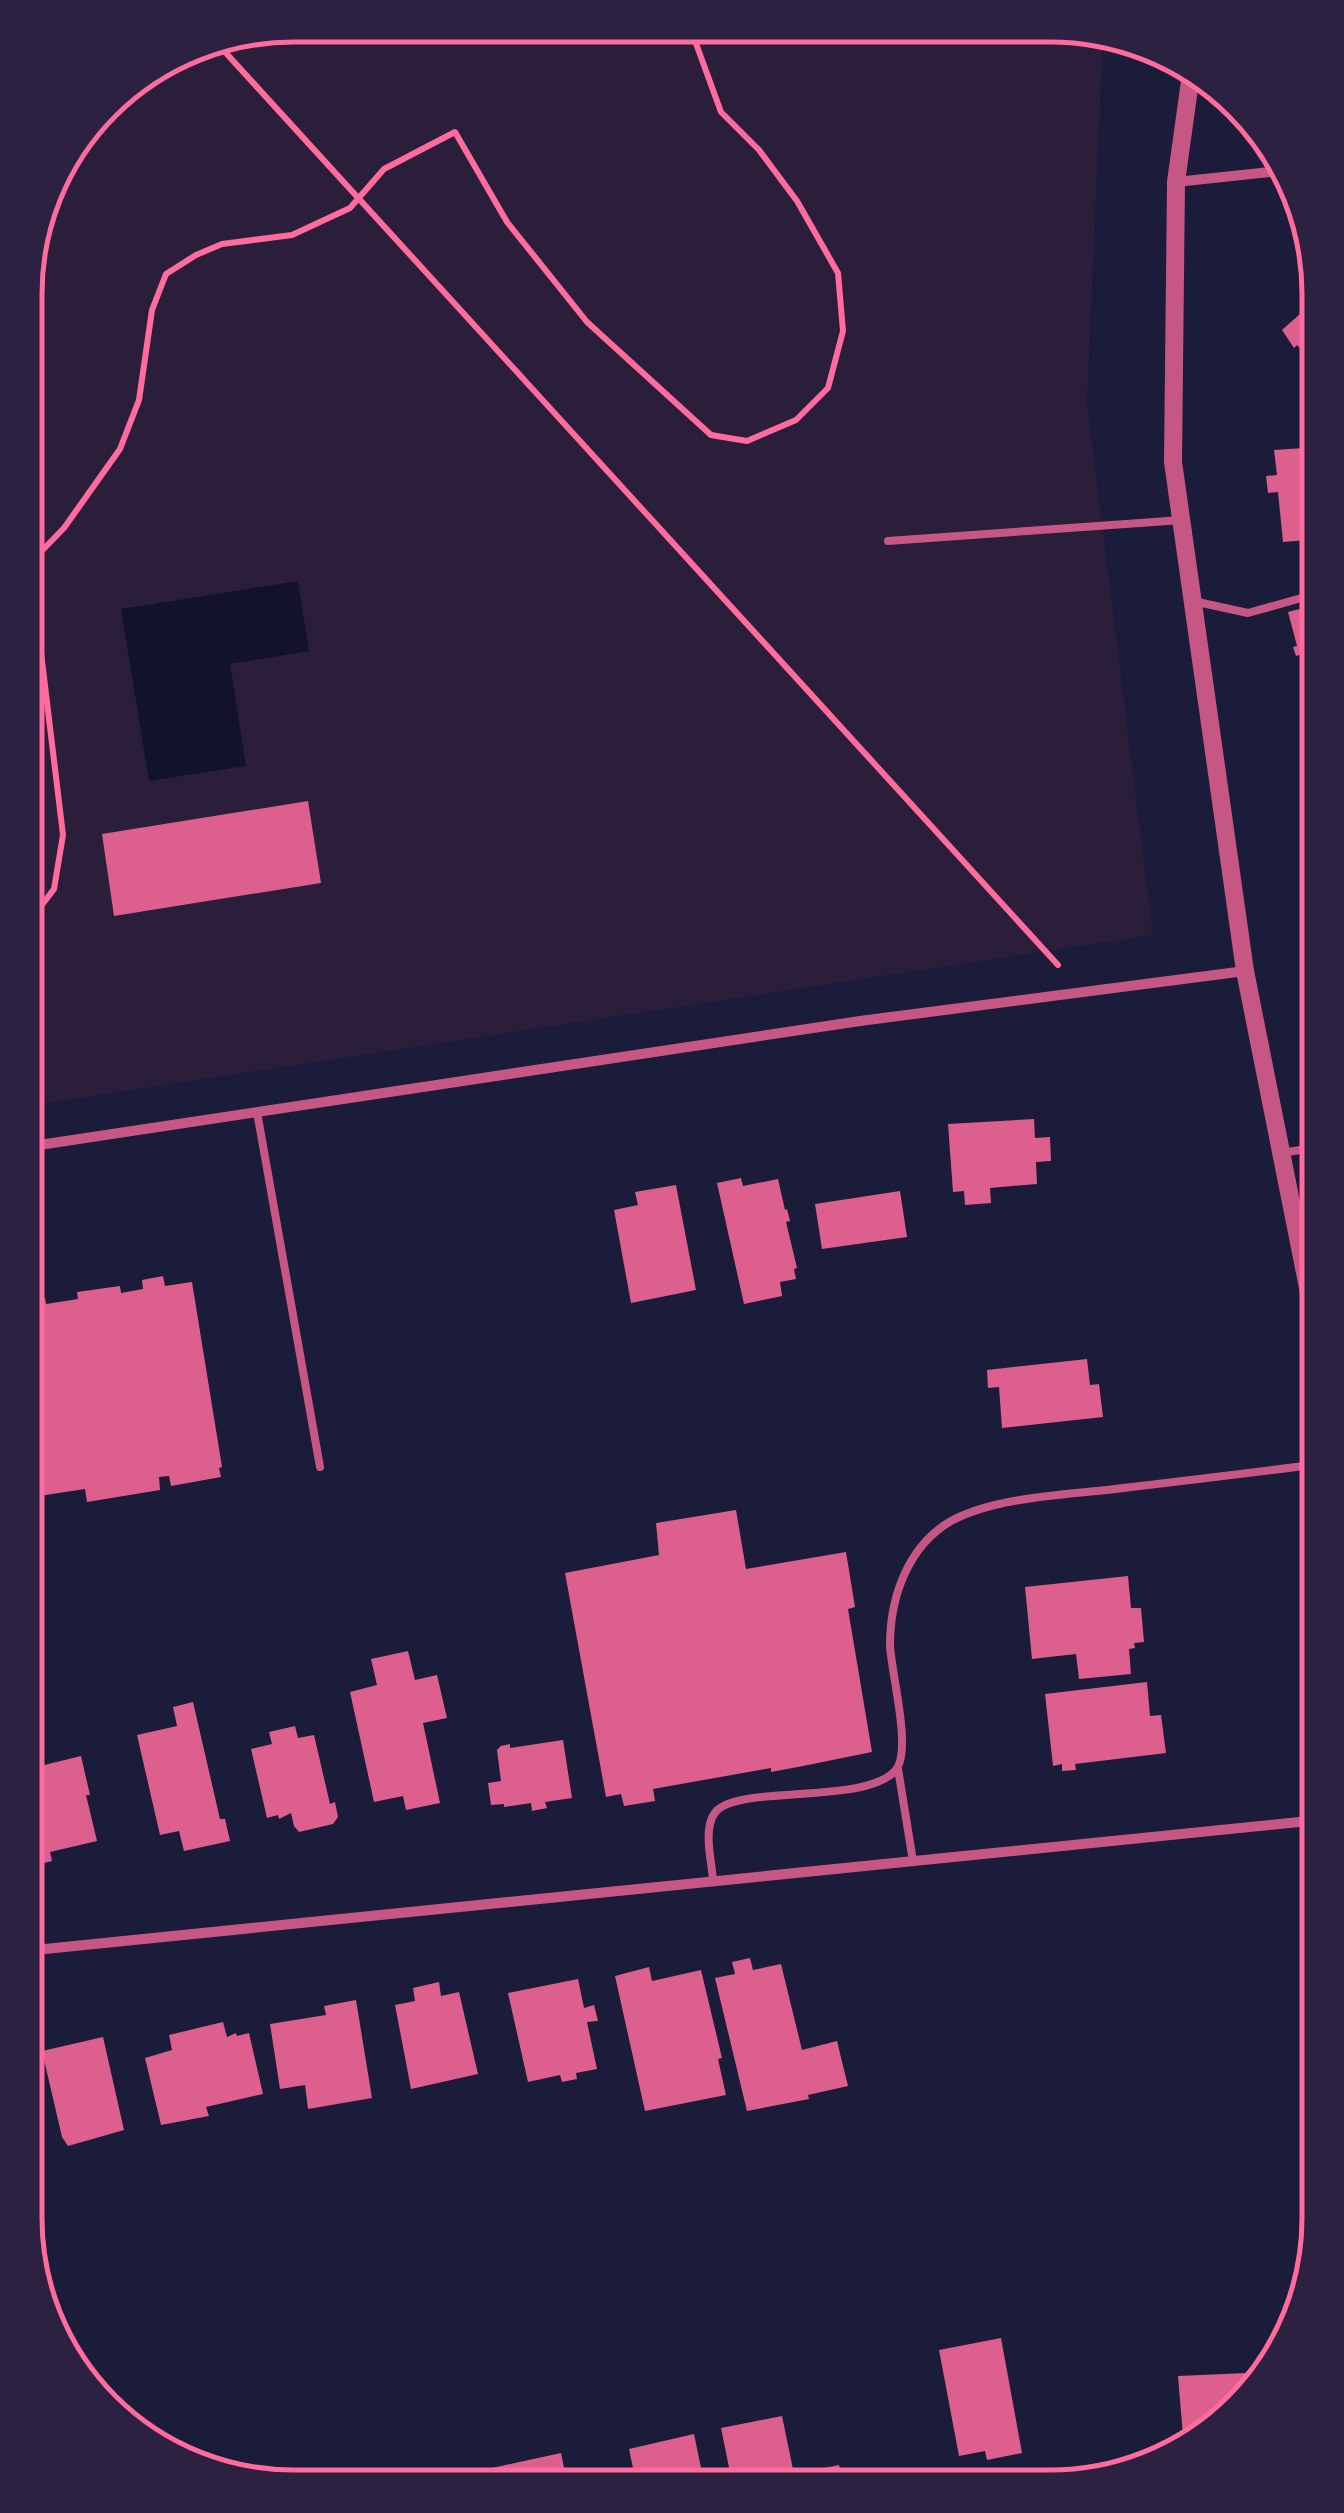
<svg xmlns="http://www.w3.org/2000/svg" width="1344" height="2513" viewBox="0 0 1344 2513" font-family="Quicksand,sans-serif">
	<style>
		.green { fill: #2a1e3b }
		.water { fill: #12122b }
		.building { fill: #dd5f8e }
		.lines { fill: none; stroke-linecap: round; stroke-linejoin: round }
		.path { stroke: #ff6b9d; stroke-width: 6 }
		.service { stroke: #c65784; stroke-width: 8 }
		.minor { stroke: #c65784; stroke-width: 10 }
		.tertiary { stroke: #c65784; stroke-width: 18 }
		.rim { fill: none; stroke: #ff6b9d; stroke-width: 5 }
	</style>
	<rect width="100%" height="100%" fill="#1b1b3a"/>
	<path class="green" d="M294 25 1103 31 1087 403 1153 935 26 1106 27 260 53 175 116 92 192 45Z"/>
	<path class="water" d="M298 581 309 651 230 664 246 766 149 781 121 609Z"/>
	<path class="building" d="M1319 297V367L1297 345 1294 348 1282 330Z
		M1319 447V539L1283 542 1278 492 1268 493 1266 476 1277 475 1274 450Z
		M1319 604V671L1305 675 1300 655 1296 656 1293 647 1297 646 1288 612Z
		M308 801 321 883 114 916 102 834Z
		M1034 1119 1035 1138 1050 1137 1051 1161 1036 1162 1037 1184 990 1188 991 1203 965 1205 964 1191 953 1192 948 1124Z
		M741 1178 743 1186 778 1179 785 1210 787 1209 790 1221 786 1222 797 1268 794 1269 796 1279 780 1282 782 1296 744 1304 717 1183Z
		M676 1185 696 1290 631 1303 614 1210 638 1205 635 1192Z
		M900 1191 907 1237 822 1249 815 1204Z
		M163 1276 165 1286 192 1282 222 1467 219 1468 221 1477 171 1486 169 1476 159 1477 160 1490 87 1502 85 1489 26 1498V1454L31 1453 30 1448 39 1447 36 1429 26 1431V1301L45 1298 46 1304 78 1299 77 1292 120 1286 121 1293 143 1289 142 1280Z
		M1087 1359 1090 1385 1099 1384 1103 1417 1002 1428 999 1387 988 1388 987 1370Z
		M736 1510 746 1569 846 1552 855 1607 848 1609 872 1752 803 1766 771 1772V1768L653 1789 655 1801 624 1806 621 1794 606 1797 565 1573 659 1555 656 1523Z
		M1128 1576 1131 1608H1141L1144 1642 1134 1643 1135 1648 1129 1649 1131 1674 1079 1679 1076 1654 1032 1659 1025 1587Z
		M408 1651 415 1680 437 1675 447 1718 423 1723 440 1803 406 1810 403 1796 374 1802 350 1692 377 1685 371 1659Z
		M1147 1682 1150 1716 1161 1715 1166 1753 1075 1764 1076 1770 1062 1771V1764L1053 1766 1045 1694Z
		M193 1702 220 1819H225L230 1841 184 1851 179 1831 160 1835 137 1735 177 1726 173 1707Z
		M295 1726 298 1738 314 1735 330 1804 335 1802 338 1817 333 1824 299 1832 294 1826 291 1813 279 1819 278 1815 267 1818 251 1749 272 1744 269 1732Z
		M563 1740 572 1798 545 1802 547 1808 532 1811 531 1803 504 1807V1804L491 1805 488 1783 501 1781 497 1750 501 1746 510 1744V1748Z
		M81 1756 90 1795H86L97 1841 50 1852 52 1861 35 1865 33 1856 28 1858 25 1846V1794L37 1791 32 1768Z
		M750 1958 753 1970 781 1964 802 2050 837 2041 848 2086 808 2095 809 2099 747 2111 715 1978 735 1974 732 1962Z
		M649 1967 652 1981 701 1970 722 2058 718 2059 726 2095 645 2111 615 1976Z
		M578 1979 584 2008 594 2005 598 2021 587 2022 597 2069 576 2073 577 2079 562 2082 560 2075 528 2082 508 1993Z
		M439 1982 441 1996 459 1992 478 2074 411 2089 395 2005 415 2001 413 1988Z
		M356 2000 372 2098 308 2109 305 2085 280 2089 270 2024 326 2015 324 2006Z
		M223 2022 227 2037 236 2033 237 2036 249 2033 263 2094 206 2107 209 2116 161 2125 145 2058 172 2050 169 2035Z
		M103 2037 124 2130 68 2146 62 2137 42 2051Z
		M1001 2338 1022 2453 987 2460 985 2451 959 2456 939 2350Z
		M1247 2373 1249 2393 1191 2435 1183 2436 1178 2376Z
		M782 2416 794 2474 839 2465 844 2487H733L721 2428Z
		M694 2434 705 2487H637L629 2449Z
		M561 2453 568 2487 496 2486 492 2468Z
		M332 2475 334 2486H288V2484Z"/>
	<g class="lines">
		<path class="path" d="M215 41 1058 965
			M26 926 54 889 63 835 36 611 33 560 64 528 120 449 139 400 152 310 166 274 196 255 222 244 292 235 350 208 384 169 455 132 507 222 587 322 711 435 747 441 796 420 828 388 843 331 838 273 797 201 759 150 721 112 690 27"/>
		<path class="service" d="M888 541 1182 520
			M1193 601 1248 613 1319 593
			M257 1112 320 1467
			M1281 1153 1319 1147
			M898 1769 913 1861
			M713 1881C712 1862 703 1831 714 1814 733 1783 863 1806 895 1771 913 1752 891 1673 890 1645 890 1597 908 1546 951 1521 995 1497 1065 1495 1115 1489 1183 1481 1251 1473 1319 1464"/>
		<path class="minor" d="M1176 182 1280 171
			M26 1147 860 1021 1245 971
			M25 1951 1319 1820"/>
		<path class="tertiary" d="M1191 74 1176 182 1173 462 1245 971 1319 1343"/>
	</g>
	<path d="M0 0H1344V2513H0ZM294 42H1050A252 252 0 0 1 1302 294V2218A252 252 0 0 1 1050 2470H294A252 252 0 0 1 42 2218V294A252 252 0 0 1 294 42Z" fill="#2d2142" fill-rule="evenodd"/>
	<path class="rim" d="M294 42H1050A252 252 0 0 1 1302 294V2218A252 252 0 0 1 1050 2470H294A252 252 0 0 1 42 2218V294A252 252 0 0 1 294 42Z"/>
</svg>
